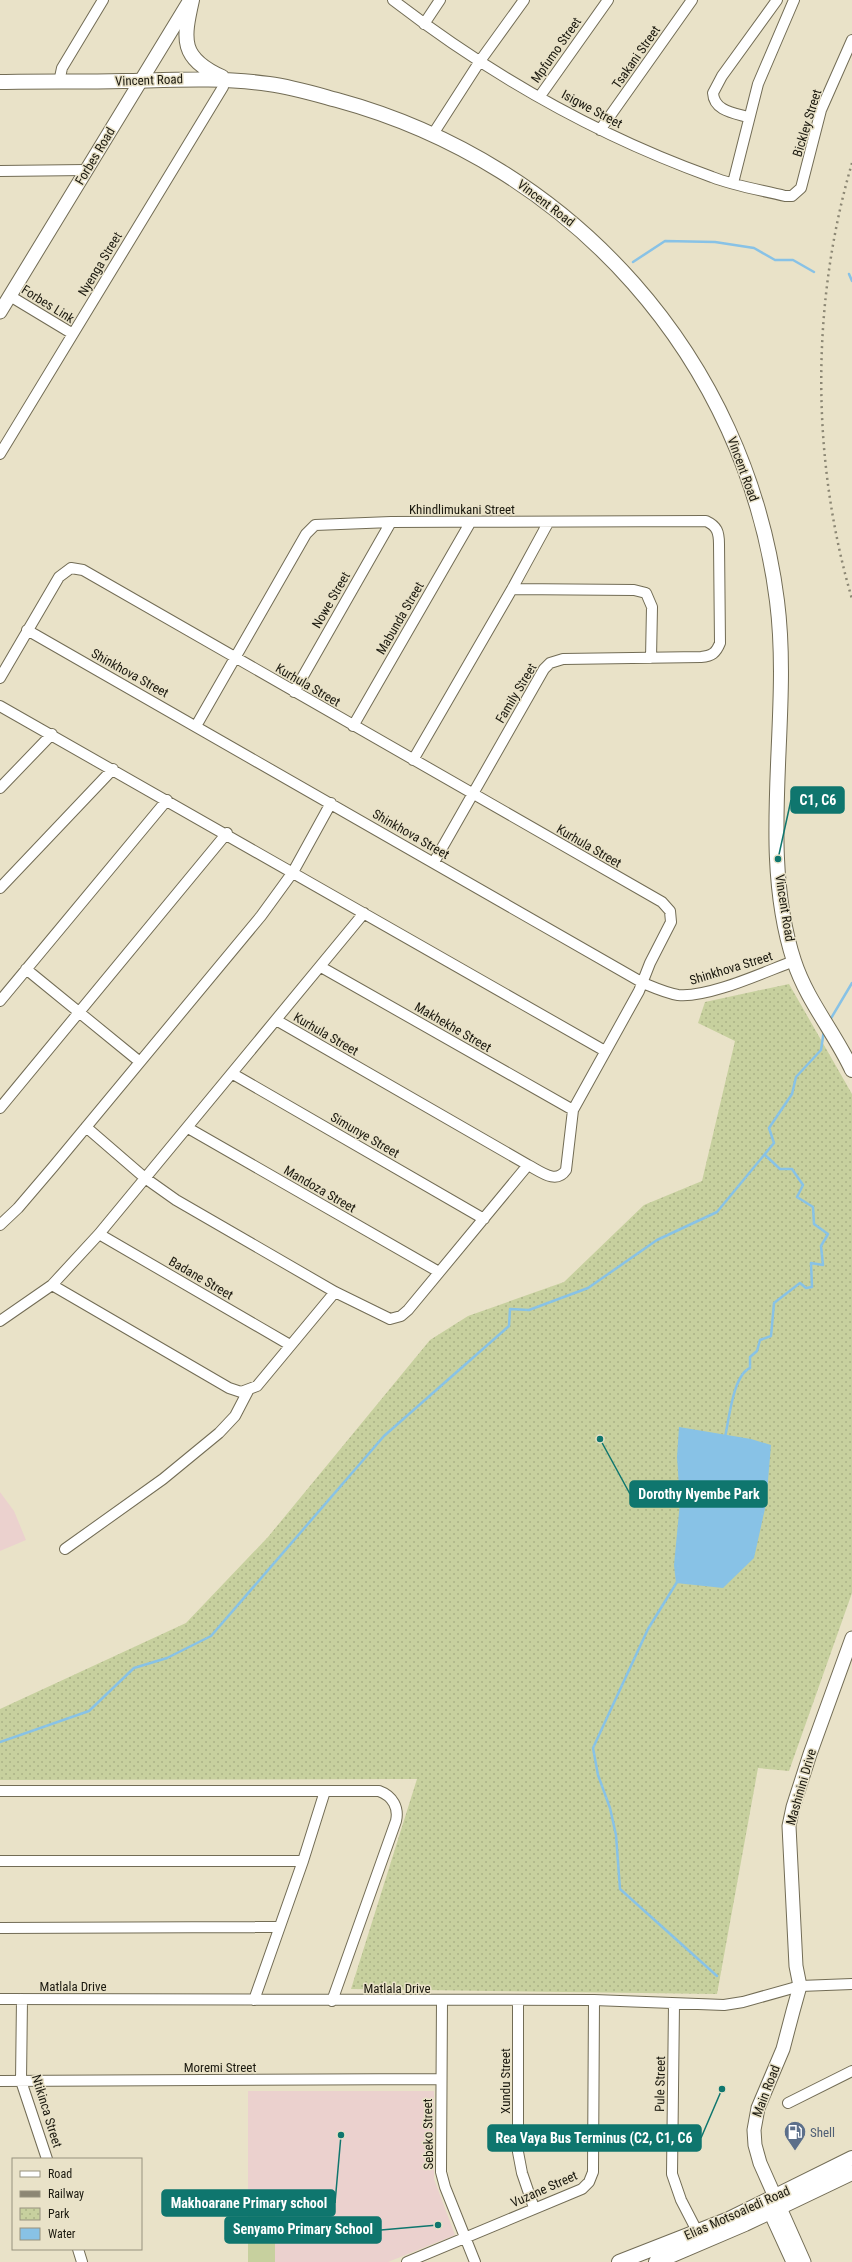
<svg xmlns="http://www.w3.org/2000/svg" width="852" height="2262" viewBox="0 0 852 2262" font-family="'Roboto Condensed',sans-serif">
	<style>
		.education { fill: #ebd1ce }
		.grass { fill: #c7d09e }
		.park { fill: url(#park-dots) }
		.water { fill: #88c2e6 }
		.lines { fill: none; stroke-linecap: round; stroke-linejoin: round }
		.stream { stroke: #88c2e6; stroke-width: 2.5 }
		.minor-casing { stroke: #726c55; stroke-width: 12 }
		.tertiary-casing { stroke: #726c55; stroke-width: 15 }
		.secondary-casing { stroke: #726c55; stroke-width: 16 }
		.minor { stroke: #fff; stroke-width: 10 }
		.tertiary { stroke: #fff; stroke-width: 13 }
		.secondary { stroke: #fff; stroke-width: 14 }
		.rail { stroke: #8c8774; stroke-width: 2.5; stroke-dasharray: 2 4; stroke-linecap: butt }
		.labels { text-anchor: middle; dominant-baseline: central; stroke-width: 3; stroke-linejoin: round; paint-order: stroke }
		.street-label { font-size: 13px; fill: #1b190f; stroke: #e9e2c8 }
		.service-label { font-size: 13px; fill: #4e5e75; stroke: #e9e2c8; text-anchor: start }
		.leader { fill: none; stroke: #0f766e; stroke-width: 1.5 }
		.callout-dot { fill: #0f766e; stroke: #e9e2c8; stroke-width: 1.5 }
		.callout { fill: #0f766e; stroke: #0f766e; stroke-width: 1.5 }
		.callout-label { font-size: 14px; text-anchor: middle; font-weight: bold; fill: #fff }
	</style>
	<defs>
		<pattern id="park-dots" width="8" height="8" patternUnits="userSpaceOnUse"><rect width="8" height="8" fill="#c7d09e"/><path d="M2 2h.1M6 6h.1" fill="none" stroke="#aab287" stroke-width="1.8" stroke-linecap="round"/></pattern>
	</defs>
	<rect width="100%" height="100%" fill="#e9e2c8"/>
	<path class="education" d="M0 1492 14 1511 26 1540 0 1551Z
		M248 2091H434V2179L455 2235 388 2262H248Z"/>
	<path class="grass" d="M248 2198H275V2262H248Z"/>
	<path class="park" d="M789 984 852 1094V1593L789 1771 758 1768 717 1994 351 1989 417 1779 0 1780V1709L186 1623 268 1537 430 1340 468 1316 564 1282 644 1205 702 1181 735 1041 698 1023 705 1002Z"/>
	<path class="water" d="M679 1427 751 1439 771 1445 766 1504 754 1558 723 1588 676 1583 674 1565 680 1502 677 1457Z"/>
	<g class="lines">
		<path class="stream" d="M633 262 665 241 715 242 754 248 775 260H793L814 272
			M849 274 852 281
			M830 1020 852 983
			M725 1437C729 1420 733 1375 750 1368V1357L757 1351 760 1340 771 1336 774 1303 800 1283 806 1288 812 1287 811 1263 823 1265 821 1246 828 1234 814 1224 813 1207 797 1197 803 1185 792 1169H780L765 1155
			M677 1582 648 1629 593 1748 598 1775 610 1808 616 1835 620 1889 717 1976
			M0 1742 89 1711 134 1668 167 1658 211 1636 384 1436 509 1326 510 1309 529 1310 588 1288 657 1240 717 1212 774 1143 769 1128 792 1094 796 1077 821 1050 824 1030"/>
		<g class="minor-casing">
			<path id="minor" d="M393 0C489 74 598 136 712 177 735 186 761 190 785 196H792L801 188 821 110 852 40
				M424 24 440 0
				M59 82 62 68 103 0
				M540 96 608 0
				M748 117C734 113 714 111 713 93L722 76 777 0
				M600 130 692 0
				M433 134 480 61 524 0
				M0 171 86 170
				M733 183 758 84 794 0
				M10 296 73 334
				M0 454 223 87
				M512 589 634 590 646 593 652 607 651 658
				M27 630 643 983C655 988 666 993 678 995 709 998 764 972 794 961
				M0 678 59 577 71 568 83 570 662 902 670 911 671 922 650 963 639 991 573 1110 566 1170C556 1185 540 1171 528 1165L276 1020
				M294 692 391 522
				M0 706 605 1051
				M196 726 306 534 315 525 391 522 706 521C717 526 719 532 719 544L720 643C716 653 712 656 701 657L563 659 550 663 544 669 434 862
				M353 726 470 523
				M413 760 512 589 548 523
				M0 788 52 734
				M0 888 113 769
				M321 967 573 1110
				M26 969 140 1062
				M0 1001 167 800
				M233 1074 484 1219
				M0 1108 227 833
				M86 1127 145 1178 176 1200 335 1292 390 1319 401 1316 408 1310 528 1165
				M188 1128 439 1272
				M0 1225 18 1208 53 1167 261 916 293 872 331 803
				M99 1234 290 1345
				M52 1285 229 1388 241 1392 257 1386 335 1292
				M0 1321 52 1285 99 1234 364 913
				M65 1549 163 1479 219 1433 235 1416 248 1391
				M0 1791H379C393 1796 399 1808 396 1821L332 2001
				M0 1861H303
				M0 1928 279 1927
				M0 1999 594 2000 724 2005 743 2002 800 1986 852 1984
				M22 1999 21 2081 47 2159
				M254 2000 303 1861 325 1791
				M442 2000 441 2172 445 2187 475 2262
				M518 2000V2152L522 2173 534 2208
				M674 2004 672 2174 681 2200 697 2231
				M0 2081 441 2079
				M788 2103 852 2071
				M78 2249 82 2262
				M407 2262 582 2189 589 2182 593 2172 594 2000"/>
		</g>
		<g class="tertiary-casing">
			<path id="tertiary" d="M0 312 190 0
				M766 2203 793 2262
				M804 2262 760 2163 755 2145 754 2130 758 2108 783 2049 793 2011 800 1986 796 1966 789 1826 793 1807 810 1754 852 1638"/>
		</g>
		<g class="secondary-casing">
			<path id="secondary" d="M192 0C183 40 180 58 222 77
				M0 82C41 81 82 82 123 81 172 80 220 77 269 84 292 87 315 94 337 100 572 164 746 358 777 601 792 718 757 848 794 961 807 1001 835 1033 852 1070
				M619 2262 729 2219 852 2158
				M656 2262 745 2224 852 2173"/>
		</g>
		<use href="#minor" class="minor"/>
		<use href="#tertiary" class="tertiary"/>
		<use href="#secondary" class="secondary"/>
		<path class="rail" d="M852 163C811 303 811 459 852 599"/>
	</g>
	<defs>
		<g id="fuel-pin" transform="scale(1.15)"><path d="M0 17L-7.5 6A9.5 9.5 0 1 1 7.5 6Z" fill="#5c6f8a" stroke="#e9e2c8"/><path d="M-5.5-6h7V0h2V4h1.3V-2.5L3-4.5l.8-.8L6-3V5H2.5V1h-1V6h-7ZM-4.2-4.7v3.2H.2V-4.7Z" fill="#fff"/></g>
	</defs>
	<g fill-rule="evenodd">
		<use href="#fuel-pin" x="795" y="2132"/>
	</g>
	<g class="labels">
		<g class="street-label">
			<text transform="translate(556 50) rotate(-55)">Mpfumo Street</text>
			<text transform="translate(636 57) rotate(-55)">Tsakani Street</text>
			<text transform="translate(149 80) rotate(-2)">Vincent Road</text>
			<text transform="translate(592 109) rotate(28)">Isigwe Street</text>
			<text transform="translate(807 123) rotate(-73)">Bickley Street</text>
			<text transform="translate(95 156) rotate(-59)">Forbes Road</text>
			<text transform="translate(546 203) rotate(37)">Vincent Road</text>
			<text transform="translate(100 264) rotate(-59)">Nyenga Street</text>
			<text transform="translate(48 304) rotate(32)">Forbes Link</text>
			<text transform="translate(743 469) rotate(70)">Vincent Road</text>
			<text x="462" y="509">Khindlimukani Street</text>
			<text transform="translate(331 600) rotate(-60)">Nowe Street</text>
			<text transform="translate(400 618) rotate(-60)">Mabunda Street</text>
			<text transform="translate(130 673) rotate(29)">Shinkhova Street</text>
			<text transform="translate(308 685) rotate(30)">Kurhula Street</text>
			<text transform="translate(516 693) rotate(-59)">Family Street</text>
			<text transform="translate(411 834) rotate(30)">Shinkhova Street</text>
			<text transform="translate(589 846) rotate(30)">Kurhula Street</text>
			<text transform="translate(785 908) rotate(81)">Vincent Road</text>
			<text transform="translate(731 968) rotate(-17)">Shinkhova Street</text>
			<text transform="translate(453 1027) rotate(30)">Makhekhe Street</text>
			<text transform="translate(326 1034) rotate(30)">Kurhula Street</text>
			<text transform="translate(365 1135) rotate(30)">Simunye Street</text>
			<text transform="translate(320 1189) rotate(30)">Mandoza Street</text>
			<text transform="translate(201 1278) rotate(30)">Badane Street</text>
			<text transform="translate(801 1787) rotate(-74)">Mashinini Drive</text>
			<text x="73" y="1986">Matlala Drive</text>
			<text x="397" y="1988">Matlala Drive</text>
			<text x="220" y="2067">Moremi Street</text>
			<text transform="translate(505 2081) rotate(-90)">Xundu Street</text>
			<text transform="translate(660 2084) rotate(-89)">Pule Street</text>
			<text transform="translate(766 2091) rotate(-69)">Main Road</text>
			<text transform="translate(47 2111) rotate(73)">Ntikinca Street</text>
			<text transform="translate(428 2134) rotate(-91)">Sebeko Street</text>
			<text transform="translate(544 2189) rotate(-24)">Vuzane Street</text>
			<text transform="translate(737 2213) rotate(-24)">Elias Motsoaledi Road</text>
		</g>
		<g class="service-label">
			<text x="810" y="2132">Shell</text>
		</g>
	</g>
	<path class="leader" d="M778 859L791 800M600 1439L630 1494M722 2089L701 2138M341 2135L335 2203M438 2225L381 2230"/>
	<g class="callout-dot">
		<circle cx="778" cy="859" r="4"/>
		<circle cx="600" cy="1439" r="4"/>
		<circle cx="722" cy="2089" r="4"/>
		<circle cx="341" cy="2135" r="4"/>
		<circle cx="438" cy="2225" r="4"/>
	</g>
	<g class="callout">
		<rect x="791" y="787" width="53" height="26" rx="4"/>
		<rect x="630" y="1481" width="137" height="26" rx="4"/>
		<rect x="488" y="2125" width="213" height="26" rx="4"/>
		<rect x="162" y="2190" width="173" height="26" rx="4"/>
		<rect x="225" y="2217" width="156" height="26" rx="4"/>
	</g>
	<g class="callout-label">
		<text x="818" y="805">C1, C6</text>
		<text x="699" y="1499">Dorothy Nyembe Park</text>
		<text x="594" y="2143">Rea Vaya Bus Terminus (C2, C1, C6</text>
		<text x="249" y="2208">Makhoarane Primary school</text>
		<text x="303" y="2234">Senyamo Primary School</text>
	</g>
	<rect x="12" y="2158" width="130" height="92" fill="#e9e2c8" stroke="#97927e"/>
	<rect x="20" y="2171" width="20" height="6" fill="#ffffff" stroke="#97927e"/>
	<text x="48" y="2178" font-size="12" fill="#1b190f">Road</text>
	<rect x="20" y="2191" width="20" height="6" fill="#8c8774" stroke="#97927e"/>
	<text x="48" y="2198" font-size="12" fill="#1b190f">Railway</text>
	<rect x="20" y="2208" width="20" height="12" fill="url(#park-dots)" stroke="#97927e"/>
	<text x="48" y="2218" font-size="12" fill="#1b190f">Park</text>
	<rect x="20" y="2228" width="20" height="12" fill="#88c2e6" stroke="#97927e"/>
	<text x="48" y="2238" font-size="12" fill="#1b190f">Water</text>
</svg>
